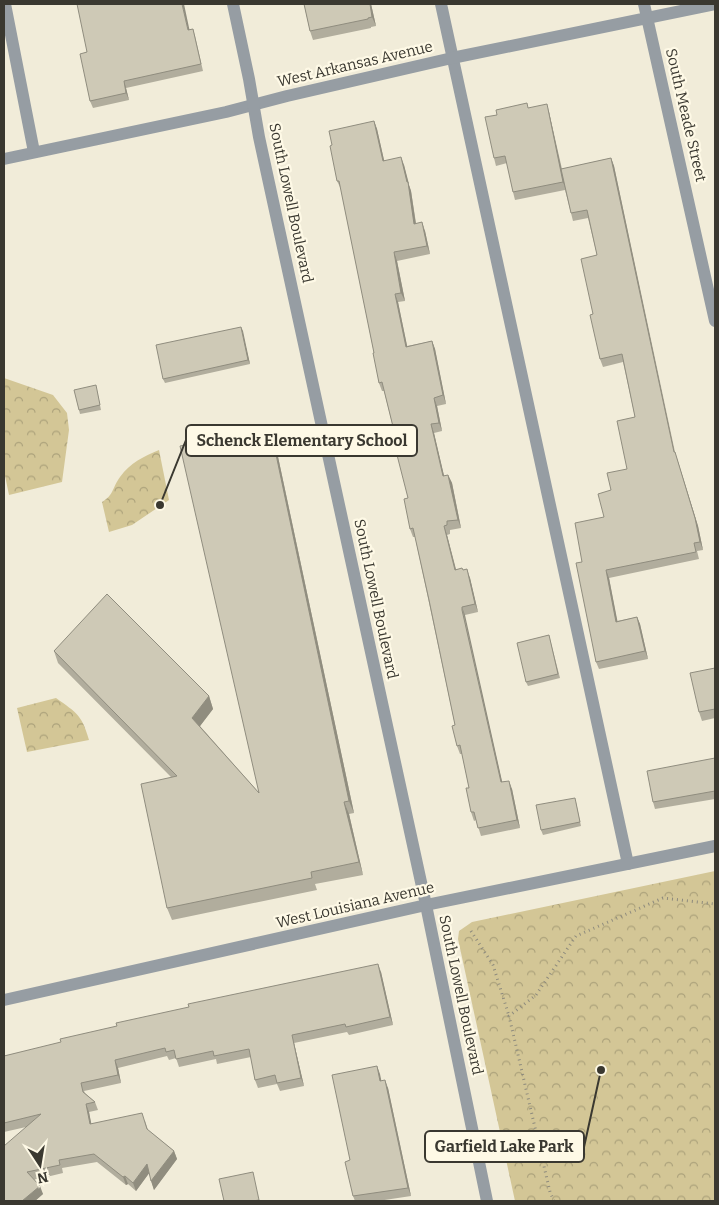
<svg xmlns="http://www.w3.org/2000/svg" width="719" height="1205" viewBox="0 0 719 1205" font-family="Bitter,serif">
	<style>
		.park { fill: url(#park-crowns) }
		.lines { fill: none; stroke-linecap: round; stroke-linejoin: round }
		.path { stroke: #8d8a7d; stroke-width: 3; stroke-dasharray: 1 4; stroke-linecap: butt }
		.service { stroke: #969da3; stroke-width: 12 }
		.minor { stroke: #969da3; stroke-width: 12 }
		.tertiary { stroke: #969da3; stroke-width: 12 }
		.wall { fill: #b1ad9d }
		.shaded-wall { fill: #908d7f }
		.building { fill: #cec9b6; stroke: #908d7f }
		.labels { text-anchor: middle; dominant-baseline: central; stroke-width: 4.5; stroke-linejoin: round; paint-order: stroke }
		.street-label { font-size: 15px; fill: #3a3830; stroke: #fef9e6 }
		.leader { fill: none; stroke: #3a3830; stroke-width: 2 }
		.callout-dot { fill: #3a3830; stroke: #fef9e6; stroke-width: 2 }
		.callout { fill: #fef9e6; stroke: #3a3830; stroke-width: 2 }
		.callout-label { font-size: 16px; text-anchor: middle; font-weight: bold; fill: #3a3830 }
	</style>
	<defs>
		<pattern id="park-crowns" width="20" height="18" patternUnits="userSpaceOnUse" patternTransform="scale(1.25)"><rect width="20" height="18" fill="#d3c696"/><path d="M2 6a3 3 0 1 1 6 0M12 15a3 3 0 1 1 6 0" fill="none" stroke="#aca27b"/></pattern>
	</defs>
	<rect width="100%" height="100%" fill="#f1ecd9"/>
	<path class="park" d="M4 378 53 395 67 413 69 430 62 482 9 495 4 471Z
		M159 450 169 500 132 525 109 532 102 502C114 495 112 488 120 477 131 462 143 457 159 450Z
		M56 698C77 713 82 715 89 740L27 752 17 708Z
		M715 871V1201H515L458 939 459 931 472 922Z"/>
	<g class="lines">
		<path class="path" d="M471 931 493 965 509 1016
			M554 1201 550 1192 509 1016 536 995 576 936 663 898 715 904"/>
		<path class="service" d="M441 4 628 864"/>
		<path class="minor" d="M5 4 34 152
			M644 4 715 321
			M4 159 226 112 287 96 452 58 715 4
			M426 905 487 1201"/>
		<path class="tertiary" d="M233 4 249 79 259 137 426 905
			M4 1000 426 905 715 846"/>
	</g>
	<path class="wall" d="M304 4H371L376 26 371 27V28L313 40 310 31Z
		M193 29 195 36 203 71 126 88 129 100 93 108 90 101 87 52Z
		M529 108 549 112 562 169 611 158 614 166 675 452 698 526 703 550 697 551 699 559 609 578 617 621 637 617 640 624 648 659 599 669 596 662 582 562 604 517 611 490 627 469 635 417 623 362 603 367 600 359 593 314 597 255 588 218 573 221 571 213 565 190 515 200 513 192 507 163 496 166 494 158Z
		M374 121 377 129 384 160 404 165 408 182 411 191 416 223 425 231 430 254 397 261 405 301 398 302 407 346 432 341 435 349 446 404 437 406 442 431 434 433 444 476 448 475 452 483 461 528 450 530V534L447 535 456 569 463 570 470 578 478 612 465 615V619L502 782 512 789 520 828 481 836 476 820 474 821 471 812 469 788 462 754H460L457 746 455 725 415 537H413L410 529 408 498 400 455 384 391H382L379 383 374 353 341 189 337 181 332 145Z
		M241 327 250 364 165 383 163 379Z
		M97 390 101 410 80 414 79 410Z
		M270 426 274 438 354 813 349 814 363 875 315 884 317 890 172 920 167 908 171 777 58 663 54 651 209 696 213 709 200 726 259 793Z
		M550 639 560 678 528 686 526 682Z
		M715 668V718L702 721 699 712Z
		M715 758V799L655 809 653 802Z
		M576 802 581 826 543 835 541 830Z
		M381 972 393 1025 349 1035 347 1032 294 1043 304 1086 280 1091 277 1084 258 1088 255 1080 251 1057 217 1064 216 1059 179 1067 176 1058 169 1060 167 1056 118 1068 121 1083 84 1091 85 1093 95 1102 98 1110 89 1112 91 1124 145 1121 148 1130 174 1151 177 1159 154 1190 149 1173 136 1191 128 1184 126 1185 97 1162 62 1168 63 1173 34 1180 43 1194 35 1201H4L26 1127 4 1132V1056Z
		M377 1066 381 1081 388 1088 411 1196 378 1201H355L353 1196 350 1160Z"/>
	<path class="shaded-wall" d="M182 4H184L191 37 188 30Z
		M370 4H371L376 26 372 17Z
		M124 81 126 88 129 100 126 93Z
		M547 104 549 112 566 190 563 182Z
		M374 121 377 129 386 169 383 161Z
		M401 157 404 165 409 184 408 182 411 191 417 232 414 224Z
		M611 158 614 166 676 460 674 452Z
		M422 222 425 231 430 254 427 246Z
		M394 252 397 261 405 301 401 293Z
		M395 294 398 302 409 355 406 347Z
		M241 327 243 331 250 364 248 360Z
		M432 341 435 349 446 404 443 395Z
		M434 398 437 406 442 431 439 423Z
		M431 424 434 433 446 484 443 476Z
		M270 426 274 438 354 813 349 801Z
		M675 452 698 526 703 550 700 542Z
		M448 475 452 483 461 528 458 520Z
		M444 526 447 535 458 578 455 570Z
		M467 569 470 578 478 612 475 604Z
		M606 570 609 578 619 629 616 622Z
		M462 607 465 615 504 790 501 782Z
		M637 617 640 624 648 659 645 651Z
		M209 696 213 709 197 730 192 718Z
		M509 781 512 789 520 828 517 820Z
		M344 802 349 814 363 875 359 862Z
		M378 964 381 972 393 1025 390 1017Z
		M292 1035 294 1043 304 1086 301 1078Z
		M115 1060 118 1068 121 1083 118 1075Z
		M377 1066 380 1074 383 1089 380 1081Z
		M385 1080 388 1088 411 1196 408 1188Z
		M86 1104 89 1112 93 1132 90 1124Z
		M174 1151 177 1159 154 1190 151 1181Z
		M147 1164 150 1172 136 1191 133 1183Z
		M125 1176 128 1184 126 1185 123 1177Z
		M40 1186 43 1194 35 1201H22Z"/>
	<path class="building" d="M77 4H182L188 30 193 29 201 64 124 81 126 93 90 101 80 54 87 52Z
		M304 4H370L372 17 368 18V19L310 31Z
		M527 103 528 108 547 104 563 182 513 192 505 156 494 158 485 117 497 115 496 110Z
		M374 121 383 161 401 157 407 182H408L414 224 422 222 427 246 394 252 401 293 395 294 406 347 432 341 443 395 434 398 439 423 431 424 443 476 448 475 458 520 447 521V525L444 526 455 570 462 568 463 570 467 569 475 604 462 607V610L501 782 509 781 517 820 478 828 474 812H471L466 788H469L460 745 457 746 452 726 455 725 429 600 413 528 410 529 404 499 408 498 397 455H400L382 382 379 383 373 353H374L339 181H337L330 146 332 145 329 131Z
		M611 158 674 452H675L695 518 700 542 694 543 696 552 606 570 616 622 637 617 645 651 596 662 576 563 582 562 575 523 604 517 598 494 611 490 607 473 627 469 617 421 635 417 622 354 600 359 590 315 593 314 581 259 597 255 587 210 571 213 561 169Z
		M241 327 248 360 163 379 156 345Z
		M96 385 100 405 79 410 74 390Z
		M270 426 349 801 344 802 359 862 311 872 312 878 167 908 141 784 177 776 54 651 107 594 209 696 192 718 259 793 180 446Z
		M549 635 558 674 526 682 517 643Z
		M715 668V709L699 712 690 673Z
		M715 758V791L653 802 647 771Z
		M575 798 580 822 541 830 536 805Z
		M378 964 390 1017 346 1027 345 1024 292 1035 301 1078 277 1083 275 1075 255 1080 249 1049 214 1056 213 1051 176 1059 174 1050 166 1052 165 1048 115 1060 118 1075 81 1083 83 1092 95 1102 86 1104 90 1124 142 1113 147 1129 174 1151 151 1181 147 1164 133 1183 125 1176 123 1177 94 1154 59 1160 60 1165 27 1172 40 1186 22 1201H4V1146L41 1114 4 1123V1056L61 1042 60 1039 117 1026 116 1023 189 1007 188 1004Z
		M377 1066 380 1081 385 1080 408 1188 353 1196 345 1162 350 1160 332 1075Z
		M253 1172 259 1200 253 1201H224L219 1179Z"/>
	<g class="labels">
		<g class="street-label">
			<text transform="translate(355 64) rotate(-13)">West Arkansas Avenue</text>
			<text transform="translate(686 115) rotate(77)">South Meade Street</text>
			<text transform="translate(291 203) rotate(78)">South Lowell Boulevard</text>
			<text transform="translate(376 599) rotate(78)">South Lowell Boulevard</text>
			<text transform="translate(355 905) rotate(-13)">West Louisiana Avenue</text>
			<text transform="translate(461 995) rotate(78)">South Lowell Boulevard</text>
		</g>
	</g>
	<path class="leader" d="M160 505L186 440M601 1070L584 1147"/>
	<g class="callout-dot">
		<circle cx="160" cy="505" r="5"/>
		<circle cx="601" cy="1070" r="5"/>
	</g>
	<g class="callout">
		<rect x="186" y="425" width="231" height="31" rx="5"/>
		<rect x="425" y="1131" width="159" height="31" rx="5"/>
	</g>
	<g class="callout-label">
		<text x="302" y="446">Schenck Elementary School</text>
		<text x="504" y="1152">Garfield Lake Park</text>
	</g>
	<rect width="719" height="1205" fill="none" stroke="#3a3830" stroke-width="10"/>
	<g transform="translate(40 1165) rotate(168)" stroke="#fef9e6" stroke-width="4" paint-order="stroke">
	<path d="M0-4L9 19L0 12L-9 19Z" fill="#3a3830"/>
	<text y="-8" font-size="14" font-weight="bold" text-anchor="middle" fill="#3a3830">N</text>
	</g>
</svg>
